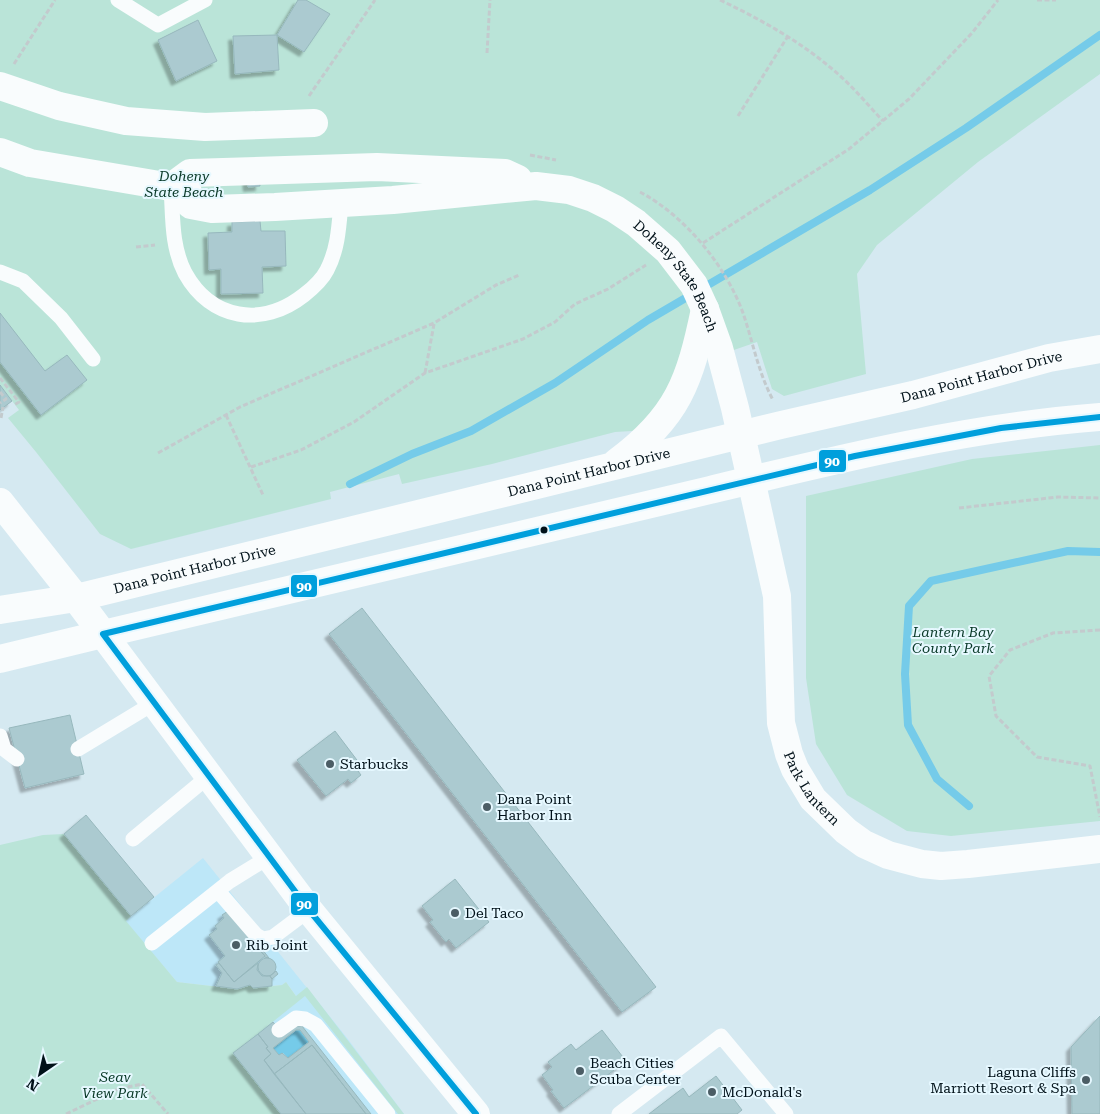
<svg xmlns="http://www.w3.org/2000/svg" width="1100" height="1114" viewBox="0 0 1100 1114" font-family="'Roboto Serif',serif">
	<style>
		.built { fill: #bde7f8 }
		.green { fill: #bae4d8 }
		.water { fill: #75cbe9 }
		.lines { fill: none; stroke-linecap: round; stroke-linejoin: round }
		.stream { stroke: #75cbe9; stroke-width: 8 }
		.building { fill: #abcad0; stroke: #97b8bd; fill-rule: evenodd; filter: url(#shadow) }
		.path { stroke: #c3cacd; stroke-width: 3; stroke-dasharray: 5 2.5; stroke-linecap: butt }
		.lane { stroke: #f9fcfd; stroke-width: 15 }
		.street { stroke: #f9fcfd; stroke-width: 28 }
		.secondary { stroke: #f9fcfd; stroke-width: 28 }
		.primary { stroke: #f9fcfd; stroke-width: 28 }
		.highway { stroke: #f9fcfd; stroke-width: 28 }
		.bus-1-casing { stroke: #e6f8ff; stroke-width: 10 }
		.bus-1 { stroke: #009fdc; stroke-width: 6 }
		.bus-dot { fill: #001119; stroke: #e6f8ff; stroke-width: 2 }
		.poi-dot { fill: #4b5d65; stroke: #e6f8ff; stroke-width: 2 }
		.labels { text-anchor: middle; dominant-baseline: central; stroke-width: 4; stroke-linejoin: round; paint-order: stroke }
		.park-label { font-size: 14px; font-style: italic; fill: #083827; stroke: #e6f8ff }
		.street-label { font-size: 14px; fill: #001119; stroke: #e6f8ff }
		.poi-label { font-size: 14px; fill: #001119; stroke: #e6f8ff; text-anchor: start }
		.line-badge { stroke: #e6f8ff; stroke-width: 2 }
		.badge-label { font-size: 14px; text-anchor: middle; font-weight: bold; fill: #fff }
	</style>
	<defs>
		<filter id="shadow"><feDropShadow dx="-4.5" dy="4.5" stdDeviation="1" flood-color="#0004"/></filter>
	</defs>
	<rect width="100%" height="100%" fill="#d5e9f1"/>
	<path class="built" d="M203 858 347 1038 404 1114H281L233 1053 299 1000 286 982 282 985 237 989 177 982 125 921Z"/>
	<path class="green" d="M0 0H1100V74L978 162 877 245 857 274 866 374 784 396 772 389 757 342 682 368 647 428 632 431 615 432 492 464 402 484 399 474 330 492 331 499 131 549 100 534 36 452 8 418 19 410 0 385Z
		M1100 445V821L951 836 907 831 847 795 816 744 806 678V496L972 459Z
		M64 834 131 916 126 921 177 982 237 989 250 985 253 988 282 985 286 982 296 996 307 987 404 1114H398L305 996 234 1053 281 1114H0V845L43 835Z"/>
	<path class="water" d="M296 1030H300L309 1042 288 1058 283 1053 279 1055 273 1048Z"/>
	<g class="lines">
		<path class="stream" d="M350 484 412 454 471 431 555 383 648 320 870 190 966 128 1100 35
			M969 806 937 779 908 725 905 674 909 606 931 581 1068 551 1100 552"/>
	</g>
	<path class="building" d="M298 0H306L330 14 304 52 277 35Z
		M198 20 217 61 176 81 158 40Z
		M277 35 279 70 235 74 233 36Z
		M259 176 260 186 248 187 247 177Z
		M260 221 261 231H285L286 266 262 267 263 293 221 294V269L209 270 208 233 232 232V222Z
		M0 313 45 371 67 355 87 380 41 415 0 362Z
		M0 385 12 401 0 410Z
		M362 608 656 987 622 1012 329 634Z
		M70 715 84 774 25 788 9 728Z
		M335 731 363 768 358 771 361 775 351 783 348 779 326 796 297 760Z
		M86 815 154 897 131 916 64 834Z
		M455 879 489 922 456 948 449 939 446 942 430 922 433 920 422 906Z
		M228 911 265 956 234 982 218 962 225 956 209 935 217 929 215 926 224 918 222 915Z
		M262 949 269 958 264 957 265 956 260 951Z
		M258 967a9 9 0 1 1 18 0a9 9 0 1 1-18 0Z
		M219 963 234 982 258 963 257 970 262 976H270L272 979V986L253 988 250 985 237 989 216 986 222 973 216 965Z
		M276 971 278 974 272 979 270 976Z
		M1100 1016V1114H1072L1071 1047Z
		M273 1022 283 1034 293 1026H302L371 1114H366L312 1045 274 1074 264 1060 271 1054 266 1048 268 1047 258 1034ZM296 1030H300L309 1042 288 1058 282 1053 279 1055 273 1048Z
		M602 1030 626 1061 564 1108 551 1091 553 1090 542 1075 552 1067 548 1062 571 1044 576 1050Z
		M258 1034 268 1047 266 1048 271 1054 264 1060 306 1114H281L233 1053Z
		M312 1045 366 1114H306L274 1074Z
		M716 1076 742 1110 737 1114H649L683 1088 689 1097Z"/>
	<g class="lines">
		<path class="path" d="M720 0C762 20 803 43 838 74 854 88 868 105 883 121
			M1037 0H1056
			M487 53 490 0
			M14 64 55 0
			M309 96 375 0
			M738 116 788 36
			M530 155 556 160
			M640 192C685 216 726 266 743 313 753 342 758 372 773 400
			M703 243 849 149 909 99 972 33 998 0
			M136 247 155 245
			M425 373 434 324
			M0 378 19 402 14 405
			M0 392 6 399 0 403
			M226 415 263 495
			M1 418 3 407
			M158 453 240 407 434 323 496 285 519 275
			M251 467 301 450 354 422 425 373 523 339 555 322 575 304 608 289 646 265
			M959 508 1058 497 1100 498
			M1100 630 1053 633 1010 650 989 676 996 716 1037 757 1090 766 1100 817
			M66 1114 118 1089 142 1084 168 1114"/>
		<path class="lane" d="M118 0 158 25 205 0
			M171 187C173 216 171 246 185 273 211 320 262 328 304 295 313 288 322 280 327 270 338 249 339 226 341 203
			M0 272 23 281 61 318 93 359
			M0 736 4 749 17 759
			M78 749 154 703
			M133 839 209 776
			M218 891 256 935 263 939 273 937 309 910
			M152 943 230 881 269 857
			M279 1030 296 1018 305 1019 316 1025 388 1114
			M619 1114 721 1036 786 1114"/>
		<path class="street" d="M0 86 59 106 126 121 205 127 314 123"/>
		<g class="secondary">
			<path d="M0 152 30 163 171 187 188 192"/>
			<path id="s1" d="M171 187 191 205 212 209 275 207 393 200 536 186 569 190 593 198 615 209 636 223 668 251 694 285 705 309 719 348 735 408 777 596 781 723 789 754 795 769 813 799 846 831 864 844 888 855 922 864 941 866 968 864 1100 849"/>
			<path d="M171 187 190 173 377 167 505 173 518 179"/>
			<path d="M617 462C678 417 690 381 705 309"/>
			<path id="s2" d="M76 598 781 425 913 395 1049 358 1100 349"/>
			<path d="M103 634 710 490C838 459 968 427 1100 417"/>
		</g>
		<path class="primary" d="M0 610 76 598
			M0 659 103 634"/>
		<path class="highway" d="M0 502 76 598 309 910 476 1114"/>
		<g class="bus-1-casing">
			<path id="bus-1" d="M476 1114 309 910 103 634 855 456 1001 428 1100 417"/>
		</g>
		<use href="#bus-1" class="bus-1"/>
	</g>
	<circle class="bus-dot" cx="544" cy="530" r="4.5"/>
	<g class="poi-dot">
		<circle cx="330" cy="764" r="5"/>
		<circle cx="487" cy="807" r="5"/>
		<circle cx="455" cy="913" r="5"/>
		<circle cx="236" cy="945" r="5"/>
		<circle cx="580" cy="1071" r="5"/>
		<circle cx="1086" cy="1080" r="5"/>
		<circle cx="712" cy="1092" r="5"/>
	</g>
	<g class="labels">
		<g class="park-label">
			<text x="184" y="176">Doheny<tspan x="184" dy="16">State Beach</tspan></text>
			<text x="953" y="632">Lantern Bay<tspan x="953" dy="16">County Park</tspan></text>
			<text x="115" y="1077">Seav<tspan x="115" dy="16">View Park</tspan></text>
		</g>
		<g class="street-label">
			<text stroke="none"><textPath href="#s1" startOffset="549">Doheny State Beach</textPath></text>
			<text stroke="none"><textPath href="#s2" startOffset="932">Dana Point Harbor Drive</textPath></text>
			<text stroke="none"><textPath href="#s2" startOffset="528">Dana Point Harbor Drive</textPath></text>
			<text stroke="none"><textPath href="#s2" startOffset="122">Dana Point Harbor Drive</textPath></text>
			<text stroke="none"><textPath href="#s1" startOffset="1090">Park Lantern</textPath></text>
		</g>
		<g class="poi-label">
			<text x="340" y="764">Starbucks</text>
			<text x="497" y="799">Dana Point<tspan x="497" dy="16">Harbor Inn</tspan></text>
			<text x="465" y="913">Del Taco</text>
			<text x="246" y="945">Rib Joint</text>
			<text x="590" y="1063">Beach Cities<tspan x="590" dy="16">Scuba Center</tspan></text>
			<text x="1076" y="1072" text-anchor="end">Laguna Cliffs<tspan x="1076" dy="16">Marriott Resort &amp; Spa</tspan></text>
			<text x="722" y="1092">McDonald's</text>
		</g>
	</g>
	<g class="line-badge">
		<rect x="818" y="449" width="29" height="24" rx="5" fill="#009fdc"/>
		<rect x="290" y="574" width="28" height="24" rx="5" fill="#009fdc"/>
		<rect x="290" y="892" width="29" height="24" rx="5" fill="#009fdc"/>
	</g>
	<g class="badge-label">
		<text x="832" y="466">90</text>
		<text x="304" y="591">90</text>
		<text x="304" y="909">90</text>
	</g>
	<g transform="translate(40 1074) rotate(214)" stroke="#e6f8ff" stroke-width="4" paint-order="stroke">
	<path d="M0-4L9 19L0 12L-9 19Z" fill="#001119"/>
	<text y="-8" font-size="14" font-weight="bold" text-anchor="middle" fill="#001119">N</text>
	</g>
</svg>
